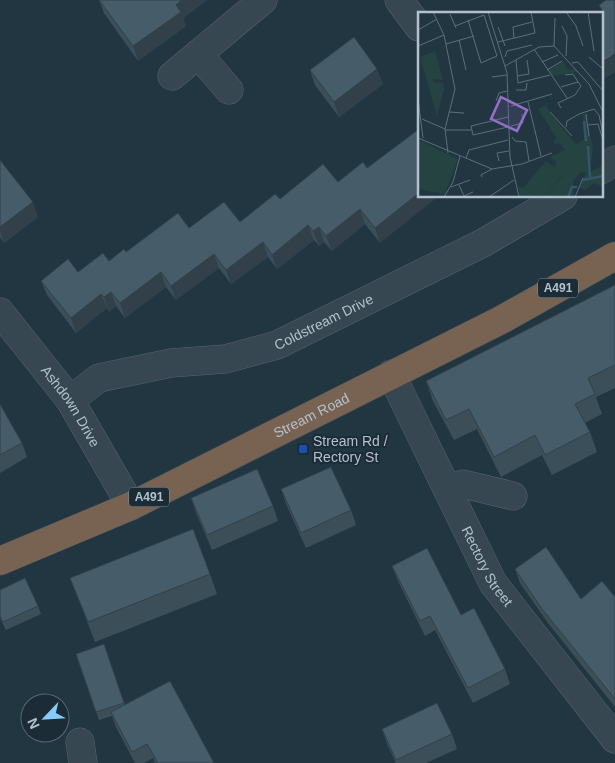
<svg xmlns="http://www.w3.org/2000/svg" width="615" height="763" viewBox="0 0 615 763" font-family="Arial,sans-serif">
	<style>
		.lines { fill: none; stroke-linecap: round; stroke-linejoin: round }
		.minor-casing { stroke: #55646f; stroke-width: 29 }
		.highway-casing { stroke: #42515c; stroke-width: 29 }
		.minor { stroke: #374751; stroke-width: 28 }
		.highway { stroke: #786353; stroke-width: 28 }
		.wall { fill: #3c4f59 }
		.shaded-wall { fill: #314049 }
		.building { fill: #465c68; stroke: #314049 }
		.transit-dot { fill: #1a4fb4; stroke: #1c2c37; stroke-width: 2 }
		.labels { text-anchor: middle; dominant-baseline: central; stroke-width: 4; stroke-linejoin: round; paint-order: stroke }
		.shield { fill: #1c2c37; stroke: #86949f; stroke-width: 1 }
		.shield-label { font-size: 12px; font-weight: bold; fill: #b3c1cc }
		.street-label { font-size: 14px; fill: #b3c1cc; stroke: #1c2c37 }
		.poi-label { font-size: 14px; fill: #b3c1cc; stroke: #1c2c37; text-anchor: start }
		.inset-river { fill: none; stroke: #34556b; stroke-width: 2.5 }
		.inset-road { fill: none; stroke: #5c6e79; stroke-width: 1 }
		.view { fill: #946fc5; fill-opacity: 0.15; stroke: #946fc5; stroke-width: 2.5 }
		.inset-edge { fill: none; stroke: #b3c1cc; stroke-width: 2.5 }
	</style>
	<rect width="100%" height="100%" fill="#223642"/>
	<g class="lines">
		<g class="minor-casing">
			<g id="minor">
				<path d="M399 0 419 27"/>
				<path d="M198 54 229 90"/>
				<path d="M172 76 263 0"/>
				<path d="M601 170 615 160"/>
				<path id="s1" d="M0 312 70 400 131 506"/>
				<path id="s2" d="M391 374 493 583 615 739"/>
				<path id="s3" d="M70 400 99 378 171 363 225 359 277 345 483 243 563 196"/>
				<path d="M448 490 463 484 513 496"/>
				<path d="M80 742 83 763"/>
			</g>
		</g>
		<g class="highway-casing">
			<g id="highway">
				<path id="s4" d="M0 561 131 506 501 320 615 256"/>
			</g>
		</g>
		<use href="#minor" class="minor"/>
		<use href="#highway" class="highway"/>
	</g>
	<path class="wall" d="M99 0H207L183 18 186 26 138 61 104 13Z
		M310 70 383 84 339 117 315 85Z
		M0 160 38 217 4 243 0 237Z
		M363 162 380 243 365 224 332 251 324 242 319 246 314 240 277 269 268 257 231 284 219 268 176 300 166 287 125 318 116 306 109 312 107 308 76 333 47 295 41 281 78 272 109 261 126 252 189 228 240 222 280 199 338 182Z
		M615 285V388L596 397 602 414 585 423 590 432 597 452 552 475 542 455 501 477 477 429 454 440 433 401 426 381Z
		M0 404 22 443 27 457 0 473Z
		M281 489 351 510 356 525 306 548 286 504Z
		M191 498 273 506 278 521 212 550 196 513Z
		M392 566 461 615 505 669 510 684 473 703 435 630 425 636 398 581Z
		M515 569 581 599 615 597V707L548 623 520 583Z
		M210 574 217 594 95 642 70 578Z
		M0 590 38 606 41 614 6 630 0 618Z
		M104 644 125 705 214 763H155L153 758 144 763H135L116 727 112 716 99 720 76 654Z
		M382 729 452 734 457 749 426 763H396L387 744Z"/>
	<path class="shaded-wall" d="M182 0H207L183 18 186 26 138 61 133 46 176 5Z
		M615 54V72L601 81V63Z
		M377 69 383 84 339 117 334 102Z
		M419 193V196H439L380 243 375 228Z
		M33 202 38 217 4 243 0 231V227Z
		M360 209 365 224 332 251 326 236Z
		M308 225 314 240 277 269 272 255Z
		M319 227 324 242 319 246 313 231Z
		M263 242 268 257 231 284 226 270Z
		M214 254 219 268 176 300 171 286Z
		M161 272 166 287 125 318 120 303Z
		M111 292 116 306 109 312 104 297Z
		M101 294 107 308 76 333 71 318Z"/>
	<path class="building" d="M99 0H182L176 5 181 12 133 46Z
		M606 0H615V54L601 63V14H597L602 10 599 5Z
		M354 37 377 69 334 102 310 70Z
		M419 129V193L375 228 360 209 326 236 319 227 313 231 308 225 272 255 263 242 226 270 214 254 171 286 161 272 120 303 111 292 104 297 101 294 71 318 41 281 68 259 78 272 103 253 109 261 124 249 126 252 178 213 189 228 224 202 240 222 275 194 280 199 323 164 338 182 363 162 367 168Z
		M0 160 33 202 0 227Z
		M615 285V365L588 378 595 394 575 404 590 432 545 455 535 435 494 457 469 409 446 420 426 381Z
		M0 404 22 443 0 455Z
		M331 467 351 510 301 533 281 489Z
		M257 469 273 506 207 535 191 498Z
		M193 529 210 574 88 622 70 578Z
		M546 547 581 599 602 581 615 597V699L542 609 515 569Z
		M427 548 461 615 474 608 505 669 468 688 430 616 420 621 392 566Z
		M25 578 38 606 3 622 0 616V590Z
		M104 644 124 703 96 712 76 654Z
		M170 681 214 763H158L147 744 132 752 111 712Z
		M437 703 452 734 396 760 382 729Z"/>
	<rect class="transit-dot" x="298" y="444" width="10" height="10" rx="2.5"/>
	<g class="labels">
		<g class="shield">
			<rect x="538" y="278.5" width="40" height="19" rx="4"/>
			<rect x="129" y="487.5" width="40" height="19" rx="4"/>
		</g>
		<g class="shield-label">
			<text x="558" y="288">A491</text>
			<text x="149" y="497">A491</text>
		</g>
		<g class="street-label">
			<text stroke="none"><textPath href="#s3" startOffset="270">Coldstream Drive</textPath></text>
			<text stroke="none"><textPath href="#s1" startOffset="118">Ashdown Drive</textPath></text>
			<text stroke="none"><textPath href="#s4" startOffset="344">Stream Road</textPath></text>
			<text stroke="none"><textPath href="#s2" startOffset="215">Rectory Street</textPath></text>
		</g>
		<g class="poi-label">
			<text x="313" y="441">Stream Rd /<tspan x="313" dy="16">Rectory St</tspan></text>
		</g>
	</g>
	<g transform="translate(418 12)">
		<rect width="185" height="185" fill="#223642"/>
		<path d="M128 93 134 104 158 132 166 128 165 101 168 103 175 137 172 160 185 153V175L176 171 167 178 161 175 168 161 163 160 155 169 156 184 126 185 145 163 136 155 139 151 132 145 147 138 142 131 137 133 135 128 139 127 120 97Z" fill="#244341"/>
		<path d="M128 149 145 162 126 185H102L100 174 105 176Z" fill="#244341"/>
		<path d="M145 49 150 58 157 56 159 60 134 64 131 58ZM0 128 40 147 27 182 0 177Z" fill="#244341"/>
		<path d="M17 39 25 68 15 67V70L25 71 26 77 19 104 2 45Z" fill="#244341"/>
		<path class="inset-river" d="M166 109 168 129M170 134 172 165M165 168 185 164M150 185 154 175H159"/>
		<path class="inset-road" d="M15 0 26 23 37 77 27 117 30 141M70 0 89 61 92 145 101 185M148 0 158 14 165 34M170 0 176 39M32 2 38 16M50 8 63 51M37 14 66 3 79 44 63 51M144 14 149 24 148 44M80 15 87 34M0 18 19 7M96 26 95 15 114 10M41 28 48 58M80 30 117 21 113 0M28 32 56 24M0 34 26 23M136 34 137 6M116 37 149 86M87 45 89 39 114 33M171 45 185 57M98 48 100 71 132 63M124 50 140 43M154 51 160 50 185 79M87 54 121 35 136 34 171 72 185 100M129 58 144 49M147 63 155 62 160 70M99 64 111 62 109 48M74 65 89 63M98 78H108L109 71M0 87 5 126M78 89 81 81 89 79M110 90 123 144M93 94 134 82M143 96 140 91 157 83 163 74 160 70 143 75M31 100 46 101M132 100 154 124M168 102 171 124M90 105 53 114 55 123 90 115M4 107 27 117M170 113 180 112 185 128M93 114 105 111 104 102M148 115 149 109 161 102 176 97 181 103 185 122M27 118H53M94 125 97 129 108 130 111 149M0 126 74 157M48 146 51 138 90 128M81 149 79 141 91 139M64 165 63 163 74 157 104 152 134 141M41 173 46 184 55 180M33 175 52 168M26 185 35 170 42 144M71 185 96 168M157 185 165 166"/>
		<path class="view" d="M83 85 109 98 99 119 73 107Z"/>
		<rect width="185" height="185" class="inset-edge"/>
	</g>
	<g transform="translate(45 718) rotate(245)"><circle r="24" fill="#1c2c37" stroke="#586873"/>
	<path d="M0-4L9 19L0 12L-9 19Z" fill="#85cbff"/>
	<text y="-8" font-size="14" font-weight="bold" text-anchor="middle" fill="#b3c1cc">N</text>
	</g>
</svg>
